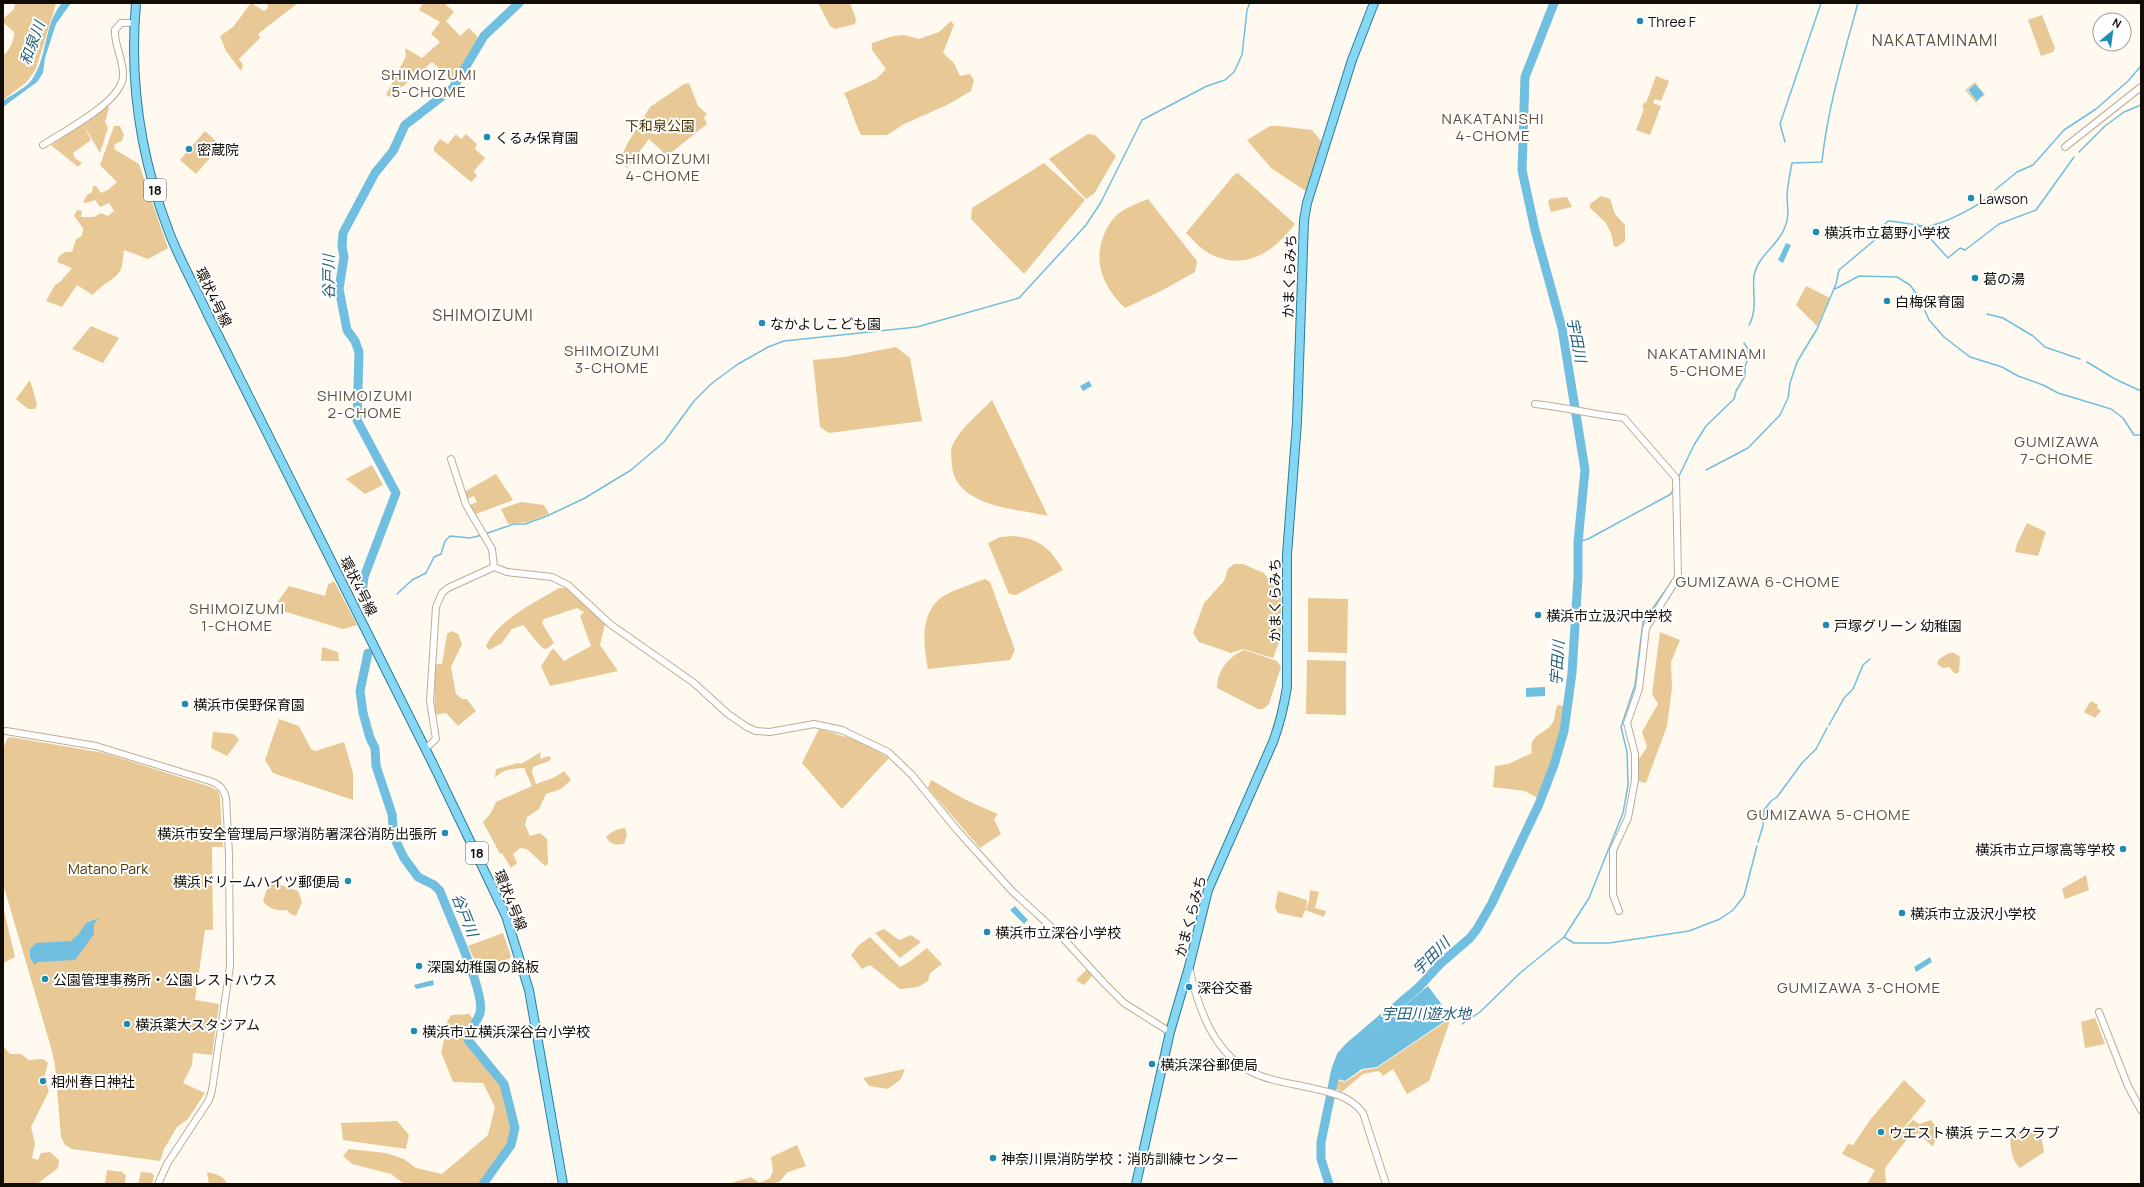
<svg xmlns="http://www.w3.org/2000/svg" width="2144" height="1187" viewBox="0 0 2144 1187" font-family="Manrope,'Noto Sans JP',sans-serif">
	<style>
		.green { fill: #e8c995 }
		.water { fill: #70bfe0 }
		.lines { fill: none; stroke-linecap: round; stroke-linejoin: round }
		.stream { stroke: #70bfe0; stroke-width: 1.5 }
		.river { stroke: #70bfe0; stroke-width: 9 }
		.minor-casing { stroke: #bcae96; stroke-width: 8 }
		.major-casing { stroke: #297e9b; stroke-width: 10 }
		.minor { stroke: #fff; stroke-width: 6 }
		.major { stroke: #86d7f4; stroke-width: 8 }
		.poi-dot { fill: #1e8cb2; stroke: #fff; stroke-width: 1.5 }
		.labels { text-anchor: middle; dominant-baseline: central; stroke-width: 4; stroke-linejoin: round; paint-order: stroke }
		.shield { fill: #fff; stroke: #585550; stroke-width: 1 }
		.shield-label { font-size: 13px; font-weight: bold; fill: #110c05 }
		.poi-label { font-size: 14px; fill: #110c05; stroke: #fff; text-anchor: start }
		.park-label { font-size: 14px; fill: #4d3500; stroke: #fff }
		.street-label { font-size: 14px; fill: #110c05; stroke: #fff }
		.water-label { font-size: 15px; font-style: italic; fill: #215f77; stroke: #fff }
		.neighbourhood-label { font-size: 15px; letter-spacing: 1px; fill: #5c4f3a; stroke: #fff }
		.quarter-label { font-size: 16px; letter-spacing: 1px; fill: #5c4f3a; stroke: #fff }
	</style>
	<rect width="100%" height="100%" fill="#fff9ef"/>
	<path class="green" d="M15 3 56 4 36 69 27 82 3 100V56C9 51 15 39 14 32L4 23 3 19 14 9Z
		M251 3 264 11 268 8 267 3H298L258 34 260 38 239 59 243 65 241 71 226 51 220 36 233 27Z
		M423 3H444L454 12 446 21 460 36 469 28 478 37 453 80 432 62 390 97 386 95 406 56 405 48 422 58 440 42 431 34 440 22 419 10Z
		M818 3H850L856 19 855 24 835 29 830 26Z
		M2042 15 2055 48 2053 52 2041 56 2028 20Z
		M951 21 954 25 943 53 954 63 960 76 970 74 974 80 971 91 947 105 904 124 887 135H861C854 121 851 107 844 93L876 79 886 69 872 50V43L893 36 904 35 919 39 939 32Z
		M1656 76 1669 81 1661 101 1655 99 1653 103 1661 106 1650 135 1636 130 1644 109 1642 108 1644 102 1646 103Z
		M1975 82 1985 95 1981 98 1984 94 1975 84 1967 90 1977 101 1980 98 1976 103 1965 90Z
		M689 83 698 106 707 114 704 117 707 124 667 156 649 139 627 168 620 160 627 144 650 107 684 84Z
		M107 106 109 108 105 122 108 128 100 153 83 124Z
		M83 124 91 140 73 153 75 158 82 163 78 167 51 145Z
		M114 126H120L124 135 122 141 115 144 114 149 139 164 168 248 148 259 124 250C123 256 123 263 121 269 117 279 100 285 93 295L77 285 62 307 46 301 55 285 60 282 72 268 57 262 59 256 65 252H72L76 239 82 236 83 228 74 216 77 210 82 211 81 217H94L101 213 108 216 114 211 109 203 100 207 95 200 86 203 83 202 87 195 92 192 93 186H96L101 193 108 190 117 182 100 165Z
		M1270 126H1279L1312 130 1322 142 1307 192 1271 168 1247 140Z
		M205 131 217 142 214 146 212 144 205 152 210 158 196 174 180 160Z
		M456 134 461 139 466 134 477 144 475 149 485 158 474 171 477 176 471 182 434 151V147L440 139 448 144Z
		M1088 134 1095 135 1116 156 1094 194 1086 199 1049 159Z
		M1044 163 1085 200 1024 274 971 219 972 208Z
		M1238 173 1295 224C1275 251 1246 271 1212 255 1202 250 1194 241 1186 233L1234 175Z
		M1601 196 1610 199 1615 214 1625 225V241L1617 247 1614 246 1611 233 1606 223 1590 208V204Z
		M1567 197 1572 207 1551 212 1548 202 1550 199Z
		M1148 199 1197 261 1195 272 1161 291 1125 308C1105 289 1093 265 1103 237 1106 229 1111 220 1118 214 1127 207 1138 203 1148 199Z
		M1806 286 1830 298 1817 326 1796 305Z
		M91 326 119 338 103 363 72 349Z
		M896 347 910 358 922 421 829 433 820 427 813 360 844 357Z
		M30 380 37 404 35 409H28L16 399Z
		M992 400 1048 516C1018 509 957 507 952 467 952 461 950 452 952 446 960 428 979 414 992 400Z
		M372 465 383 485 365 494 346 479Z
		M496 474 513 500 476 514 470 505 477 502 474 496 467 499 464 492Z
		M521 502 544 505 549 514 527 522 508 524 501 509Z
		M2027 523 2046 532 2038 556 2015 552 2017 544Z
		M1014 536C1040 539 1050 548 1063 570L1016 595 1009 594 988 543 1000 537Z
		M1234 564H1243L1264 573 1281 596V637L1273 658 1243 649 1231 653 1199 642 1193 633 1204 603 1224 581 1228 569Z
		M985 579 990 582 1015 650 1010 660 928 669C923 643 919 609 947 594 959 588 972 584 985 579Z
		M334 581 357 625 343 629 273 608 289 586 325 596 328 585Z
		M559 588H565L571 591 605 624 600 645 618 671 550 686 541 666 553 648 564 661 591 646 580 616 584 612 577 608 544 619 542 623 554 643 548 648 544 649C536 643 530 632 523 625L512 629 502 643 489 650 486 646C499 619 534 603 559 588Z
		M1308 598 1348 599 1347 653 1308 652Z
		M451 631 458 634 462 644 451 667 456 694 462 699H467L476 711 458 726 446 713 435 715 434 664H442L447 634Z
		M1660 632 1680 640 1671 662 1672 688 1667 726 1646 783 1638 781 1639 759 1647 747 1642 732 1658 704 1652 694Z
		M322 647 338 652 339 661H321Z
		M1244 650 1277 661 1281 667 1269 704 1263 709H1258L1217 688C1217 671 1228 657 1244 650Z
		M1949 653H1954L1960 657 1959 672 1955 674 1949 667 1943 668 1937 664 1939 659Z
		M1307 660 1346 661V715L1306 714Z
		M2091 701 2098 705 2097 708 2101 711 2095 718 2084 712Z
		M1558 705 1564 706 1565 722 1538 798 1525 791 1493 787 1495 766 1508 764 1532 753C1528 733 1546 735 1553 722 1556 717 1554 709 1558 705Z
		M279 719 299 726 311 749 315 751 344 742 353 773V800L273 773 265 760Z
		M819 729 863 742 889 758 842 809 802 763Z
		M213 732 234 734 239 740 227 756 211 748Z
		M10 737 104 753 211 787 218 791 220 797 223 847H212L213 930H205L195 1000 219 1004 212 1055 193 1053 192 1065 183 1083 205 1093 188 1119 177 1127 164 1149 160 1161 72 1149 65 1145 61 1137 55 1065 52 1051 3 884V750L7 739Z
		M541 752 540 759 549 756 551 758 549 761 533 767 532 772 536 784 555 777 564 771 571 780 561 789 546 794 539 809 527 817 525 825 530 836 540 833 547 839 548 864 545 866 527 849 520 848 513 854 517 863 511 868 502 853 500 854 483 822 491 813 496 802 532 786 524 768C512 769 503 769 495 778L496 769 518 763 521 764Z
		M931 780C940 784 946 789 955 794 969 802 984 808 998 814L994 819 1001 834 980 848 928 788Z
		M625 828 627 835 624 844C615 845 611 845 606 837 612 831 617 829 625 828Z
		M2086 875 2089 890 2065 899 2062 889Z
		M272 882 298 891 302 902 296 916 290 914 287 910C278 911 269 910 263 901L268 886Z
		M1310 890 1319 892 1315 908 1326 911 1324 917 1305 910 1302 918 1278 913 1275 908 1278 891 1307 900 1306 909 1309 901Z
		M3 907 15 957 3 963Z
		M884 929 899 940 911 935 921 942 900 958 875 933Z
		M503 933 511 956 509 959 493 963H476L468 946Z
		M870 937 900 967 909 962 927 948 942 964 930 973 928 981 918 987 900 989 870 965 862 969 851 955 859 945Z
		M1087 969 1093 975 1084 985 1076 980Z
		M469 1014 475 1021 468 1040 504 1084 513 1128 509 1143 495 1164 481 1182 473 1184H404L391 1174 352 1164 343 1156 349 1149 386 1153 404 1159 416 1168 442 1174 488 1135 495 1107 483 1083 453 1082 441 1052 444 1040 447 1038 446 1024 451 1015Z
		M1451 1018 1429 1081 1407 1094 1393 1069 1383 1076 1379 1071 1363 1074 1342 1092 1335 1088 1337 1080 1345 1082 1363 1070 1377 1068Z
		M2095 1018 2105 1044 2085 1048 2081 1022Z
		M3 1046 10 1054H21L29 1060 43 1059 48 1063 44 1078 49 1091 31 1127 35 1144 32 1158 38 1160 41 1153 50 1152 59 1160 58 1168 37 1184H3Z
		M905 1069 901 1079 888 1089 869 1086 863 1078Z
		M1904 1080 1926 1101 1897 1136 1913 1120 1919 1124 1931 1120 1938 1129 1933 1147 1919 1133 1908 1138 1885 1168 1886 1184H1867L1875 1170 1842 1154 1848 1144 1853 1145 1870 1120Z
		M397 1121 409 1135 406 1149 343 1140 341 1123Z
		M2040 1130 2044 1152 2020 1168C2012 1161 2008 1143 2012 1134Z
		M797 1145 806 1166 788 1172 779 1182 769 1184H728L751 1177 759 1183 770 1178 773 1171 771 1157Z
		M107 1170 123 1172V1174L126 1175 125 1184H105Z
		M141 1172 152 1173 154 1176 152 1184H138Z
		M207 1172C215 1174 224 1175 227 1184H209Z"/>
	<path class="water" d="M62 3H71L56 24 45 58 43 73 37 82 3 107V101C11 95 24 89 31 81 48 58 43 25 62 3Z
		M1975 84 1984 94 1977 101 1968 90Z
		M1786 243 1791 245 1783 263 1778 260Z
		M1089 381 1092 386 1083 391 1080 386Z
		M1545 687V696L1526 697V688Z
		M1015 906 1028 920 1024 924 1010 910Z
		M99 918 94 924V934L75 960 37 962 35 965 30 958V949L36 943 71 941 78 935 86 923Z
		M1930 957 1932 962 1916 972 1914 967Z
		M433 980 434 985 416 989 414 985Z
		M1428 986 1451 1017 1377 1067 1362 1069 1345 1081 1337 1079 1344 1059 1354 1048Z"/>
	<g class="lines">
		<path class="stream" d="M1785 142 1780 124 1821 3
			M2079 152 2105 126 2124 112 2141 105
			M1995 190 2017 172 2033 165 2064 130 2096 109 2128 81 2141 66
			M1917 224 1948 258 1960 248 1965 250 1999 224 2036 210 2074 157
			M1835 289 1859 276 1897 277 1910 285 1920 299 1929 320 1944 337 1970 357 2002 367 2018 376 2043 385 2058 393 2111 409 2123 418 2134 435H2141
			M1987 314 2003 318 2033 336 2045 347 2080 359
			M1749 325C1758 309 1752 293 1754 276 1757 256 1779 245 1785 227 1790 215 1787 206 1787 194 1788 184 1790 173 1792 163L1822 162C1827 110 1844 54 1858 3
			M2087 362 2115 379 2141 391
			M1706 470 1748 448 1780 415 1788 398 1790 383 1797 362 1817 329 1836 284 1839 270 1883 233 1884 225 1888 221C1900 222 1911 224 1923 226 1939 227 1980 206 1991 194
			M1678 478 1694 445 1706 426 1734 399 1736 391 1745 376V366L1749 357 1747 347 1744 343
			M485 534 514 524H525L547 516 585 498 631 470 664 442 694 401 711 384 738 364 768 347 784 341 917 327 1019 298 1086 225 1101 202 1142 120 1207 86 1225 80 1234 72 1242 55 1247 10 1250 3
			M1578 542 1588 539 1671 494 1674 487
			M397 594 412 580 426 573 434 557 441 554 445 541 450 536 470 538 482 535
			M1829 725 1844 698 1853 689 1863 665 1870 659
			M1758 842 1763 826 1764 810 1771 801 1777 797 1802 763 1816 749 1827 728
			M1564 937 1589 898 1623 813 1628 785 1627 752 1621 727 1635 685 1643 622 1672 581
			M1462 1024 1480 1012 1519 974 1564 937 1574 943H1609L1689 931 1720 919 1733 910 1744 896 1757 846"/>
		<path class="river" d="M362 594 364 577 396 493 357 420 359 352 355 341 347 330 339 289 344 257 342 246 343 233 375 173 393 151 405 125 453 88 484 36 519 3
			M368 653 360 691 363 713 370 738 375 748 376 766 392 814 394 837 404 858 418 877 434 885 440 891C448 914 486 993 480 1013 477 1022 470 1030 468 1040L504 1084 515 1128 511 1145 483 1184
			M1329 1184 1321 1159V1142L1336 1069 1341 1056 1349 1047 1419 987 1441 963 1470 938 1477 929 1492 903 1539 804 1554 765 1564 731 1572 673 1578 577V542L1585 470 1562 328 1535 230 1522 170 1525 77 1554 3"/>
		<g class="minor-casing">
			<path id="minor" d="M43 145C64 131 122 102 123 76 124 60 114 46 115 30L121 23H134
				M2065 147 2141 87
				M1535 404C1565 407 1594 415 1624 418L1676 478 1678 577 1646 628 1639 689 1627 723 1635 754V780L1628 818 1613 850V895L1619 911
				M451 459 466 505 492 549 494 567 507 572 552 577 568 585 610 624 694 683 728 714 747 727 756 731 770 732 814 724 842 730 888 752 912 775 957 830 1012 891 1061 936 1104 983 1124 1003 1170 1032
				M6 731 96 746 210 781C219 784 223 788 226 798L229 854 230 966 212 1090 209 1100 167 1164 158 1184
				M426 748 436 739 430 701 436 607 442 593 448 588 494 567
				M1189 967C1198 1008 1214 1056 1256 1074 1274 1082 1296 1084 1315 1089 1334 1093 1351 1097 1363 1113L1386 1184
				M2099 1012 2128 1086 2141 1110"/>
		</g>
		<g class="major-casing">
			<path id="major" d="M136 3C129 81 141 159 169 232 180 261 196 288 209 317L433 764 506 916 529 990 563 1184
				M1136 1184 1170 1032 1189 967 1208 890 1273 742C1280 723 1284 706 1287 687V555L1297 422 1304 220 1307 203 1352 60 1374 3"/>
		</g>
		<use href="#minor" class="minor"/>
		<use href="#major" class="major"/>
	</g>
	<g class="poi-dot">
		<circle cx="1640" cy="21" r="4"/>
		<circle cx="487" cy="137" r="4"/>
		<circle cx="189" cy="149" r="4"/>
		<circle cx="1971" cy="198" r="4"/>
		<circle cx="1816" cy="232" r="4"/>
		<circle cx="1975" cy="278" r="4"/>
		<circle cx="1887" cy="301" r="4"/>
		<circle cx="762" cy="323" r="4"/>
		<circle cx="1538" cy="615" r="4"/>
		<circle cx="1826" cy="625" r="4"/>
		<circle cx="185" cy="704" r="4"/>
		<circle cx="445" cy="833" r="4"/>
		<circle cx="2123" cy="849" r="4"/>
		<circle cx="348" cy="881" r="4"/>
		<circle cx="1902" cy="913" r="4"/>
		<circle cx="987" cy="932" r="4"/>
		<circle cx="419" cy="966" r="4"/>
		<circle cx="45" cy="979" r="4"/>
		<circle cx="1189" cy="987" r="4"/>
		<circle cx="127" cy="1024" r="4"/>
		<circle cx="414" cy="1031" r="4"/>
		<circle cx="1152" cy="1064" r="4"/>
		<circle cx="43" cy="1081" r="4"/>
		<circle cx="1881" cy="1132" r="4"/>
		<circle cx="993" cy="1158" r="4"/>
	</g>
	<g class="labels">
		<g class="shield">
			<rect x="144" y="179" width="22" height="22" rx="3"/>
			<rect x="466" y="842" width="22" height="22" rx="3"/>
		</g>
		<g class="shield-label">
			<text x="155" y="190">18</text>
			<text x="477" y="853">18</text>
		</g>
		<g class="poi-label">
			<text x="1648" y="21">Three F</text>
			<text x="495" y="137">くるみ保育園</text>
			<text x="197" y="149">密蔵院</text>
			<text x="1979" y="198">Lawson</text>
			<text x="1824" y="232">横浜市立葛野小学校</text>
			<text x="1983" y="278">葛の湯</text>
			<text x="1895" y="301">白梅保育園</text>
			<text x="770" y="323">なかよしこども園</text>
			<text x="1546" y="615">横浜市立汲沢中学校</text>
			<text x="1834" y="625">戸塚グリーン 幼稚園</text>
			<text x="193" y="704">横浜市俣野保育園</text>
			<text x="437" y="833" text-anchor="end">横浜市安全管理局戸塚消防署深谷消防出張所</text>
			<text x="2115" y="849" text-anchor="end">横浜市立戸塚高等学校</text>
			<text x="340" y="881" text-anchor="end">横浜ドリームハイツ郵便局</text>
			<text x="1910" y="913">横浜市立汲沢小学校</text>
			<text x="995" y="932">横浜市立深谷小学校</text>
			<text x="427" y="966">深園幼稚園の銘板</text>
			<text x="53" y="979">公園管理事務所・公園レストハウス</text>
			<text x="1197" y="987">深谷交番</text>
			<text x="135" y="1024">横浜薬大スタジアム</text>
			<text x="422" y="1031">横浜市立横浜深谷台小学校</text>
			<text x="1160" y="1064">横浜深谷郵便局</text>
			<text x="51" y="1081">相州春日神社</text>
			<text x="1889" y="1132">ウエスト横浜 テニスクラブ</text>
			<text x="1001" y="1158">神奈川県消防学校：消防訓練センター</text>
		</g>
		<g class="park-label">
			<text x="660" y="125">下和泉公園</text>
			<text x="108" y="868">Matano Park</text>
		</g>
		<g class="street-label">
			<text transform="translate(1289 276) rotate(-88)">かまくらみち</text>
			<text transform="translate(214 297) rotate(64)">環状4号線</text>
			<text transform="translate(359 586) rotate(63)">環状4号線</text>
			<text transform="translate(1274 600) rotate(-90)">かまくらみち</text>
			<text transform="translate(511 900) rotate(68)">環状4号線</text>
			<text transform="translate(1190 916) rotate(-75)">かまくらみち</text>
		</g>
		<g class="water-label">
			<text transform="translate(32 43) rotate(-70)">和泉川</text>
			<text transform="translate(328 277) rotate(-90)">谷戸川</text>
			<text transform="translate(1577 340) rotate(79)">宇田川</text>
			<text transform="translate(1557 663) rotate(-86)">宇田川</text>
			<text transform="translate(465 915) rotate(68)">谷戸川</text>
			<text transform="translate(1431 956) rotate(-45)">宇田川</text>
			<text x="1426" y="1013">宇田川遊水地</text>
		</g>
		<g class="neighbourhood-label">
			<text x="429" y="74">SHIMOIZUMI<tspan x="429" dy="17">5-CHOME</tspan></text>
			<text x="1493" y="118">NAKATANISHI<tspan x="1493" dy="17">4-CHOME</tspan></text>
			<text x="663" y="158">SHIMOIZUMI<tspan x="663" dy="17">4-CHOME</tspan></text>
			<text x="612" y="350">SHIMOIZUMI<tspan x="612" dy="17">3-CHOME</tspan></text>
			<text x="1707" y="353">NAKATAMINAMI<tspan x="1707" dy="17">5-CHOME</tspan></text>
			<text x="365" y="395">SHIMOIZUMI<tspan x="365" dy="17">2-CHOME</tspan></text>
			<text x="2057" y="441">GUMIZAWA<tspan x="2057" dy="17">7-CHOME</tspan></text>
			<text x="1758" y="581">GUMIZAWA 6-CHOME</text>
			<text x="237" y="608">SHIMOIZUMI<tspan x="237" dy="17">1-CHOME</tspan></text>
			<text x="1829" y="814">GUMIZAWA 5-CHOME</text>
			<text x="1859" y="987">GUMIZAWA 3-CHOME</text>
		</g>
		<g class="quarter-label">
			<text x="1935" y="40">NAKATAMINAMI</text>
			<text x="483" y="315">SHIMOIZUMI</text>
		</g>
	</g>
	<rect width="2144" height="1187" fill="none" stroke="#110c05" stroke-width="8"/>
	<g transform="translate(2112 32) rotate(29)"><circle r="19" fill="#ffffff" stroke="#a09e9b"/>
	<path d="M0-3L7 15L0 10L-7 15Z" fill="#1e8cb2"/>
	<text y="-6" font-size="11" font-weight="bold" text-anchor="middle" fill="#110c05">N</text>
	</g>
</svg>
